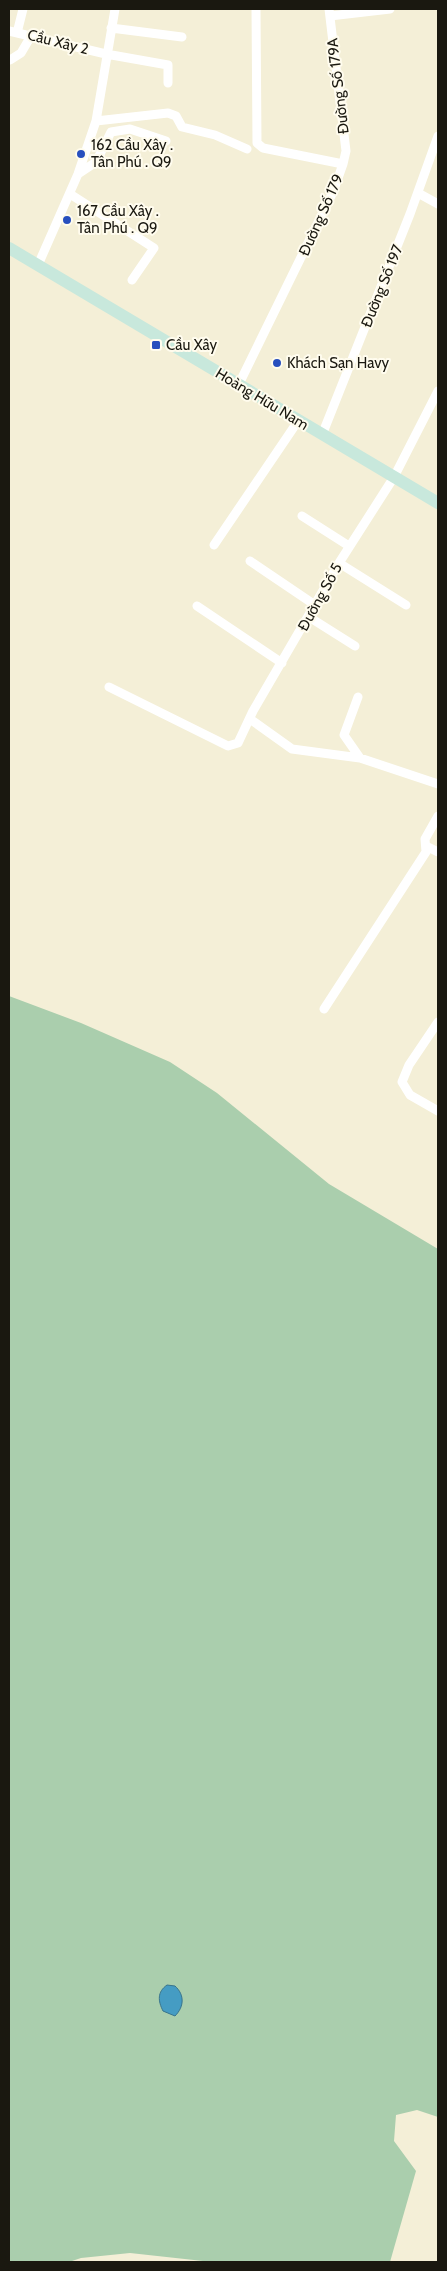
<svg xmlns="http://www.w3.org/2000/svg" width="447" height="2271" viewBox="0 0 447 2271" font-family="Cabin,sans-serif">
	<style>
		.green { fill: #aacead }
		.water { fill: #459cc3; stroke: #38748d }
		.lines { fill: none; stroke-linecap: round; stroke-linejoin: round }
		.minor { stroke: #fff; stroke-width: 9 }
		.secondary { stroke: #c8e8dc; stroke-width: 12 }
		.poi-dot { fill: #274fbe; stroke: #fffcee; stroke-width: 2 }
		.labels { text-anchor: middle; dominant-baseline: central; stroke-width: 4; stroke-linejoin: round; paint-order: stroke }
		.street-label { font-size: 15px; fill: #1a1810; stroke: #fffcee }
		.poi-label { font-size: 15px; fill: #1a1810; stroke: #fffcee; text-anchor: start }
	</style>
	<rect width="100%" height="100%" fill="#f4efd7"/>
	<path class="green" d="M9 996 81 1023 170 1062 217 1093 329 1184 438 1249V2117L417 2110 396 2115 394 2141 416 2171 390 2262H212L130 2253 81 2258 69 2262H9Z"/>
	<path class="water" d="M167 1985 175 1986C185 1995 184 2007 175 2016L163 2011C158 2001 157 1992 167 1985Z"/>
	<g class="lines">
		<path class="minor" d="M329 9 346 151 343 164
			M330 16 390 9
			M111 28 182 37
			M9 31 106 54 168 65V83
			M17 33 23 9
			M10 60 21 53 31 36
			M96 121 168 113 176 116 182 127 215 135 247 149
			M78 174 96 162 111 132 130 129 166 141
			M418 193 438 204
			M70 194 154 248 132 280
			M38 265 78 174 96 121 115 9
			M238 386 333 192 343 164 263 148 257 143 256 9
			M322 435 410 214 438 136
			M302 516 349 546
			M214 545 298 421
			M250 561 315 605
			M339 563 406 605
			M197 606 282 663
			M309 617 355 646
			M109 687 228 746 238 743 253 711 339 563 394 477 438 391
			M358 697 344 735 360 758 438 784
			M250 719 292 749 360 758
			M426 846 438 852
			M324 1009 426 852 425 839 438 816
			M438 1022 409 1065 402 1082 410 1095 438 1111"/>
		<path class="secondary" d="M9 248 438 503"/>
	</g>
	<g class="poi-dot">
		<circle cx="81" cy="154" r="5"/>
		<circle cx="67" cy="220" r="5"/>
		<rect x="151" y="340" width="10" height="10" rx="2.5"/>
		<circle cx="277" cy="363" r="5"/>
	</g>
	<g class="labels">
		<g class="street-label">
			<text transform="translate(58 42) rotate(14)">Cầu Xây 2</text>
			<text transform="translate(338 86) rotate(-97)">Đường Số 179A</text>
			<text transform="translate(321 215) rotate(-66)">Đường Số 179</text>
			<text transform="translate(382 286) rotate(-68)">Đường Số 197</text>
			<text transform="translate(262 399) rotate(31)">Hoàng Hữu Nam</text>
			<text transform="translate(320 597) rotate(-61)">Đường Số 5</text>
		</g>
		<g class="poi-label">
			<text x="91" y="145">162 Cầu Xây .<tspan x="91" dy="17">Tân Phú . Q9</tspan></text>
			<text x="77" y="211">167 Cầu Xây .<tspan x="77" dy="17">Tân Phú . Q9</tspan></text>
			<text x="166" y="345">Cầu Xây</text>
			<text x="287" y="363">Khách Sạn Havy</text>
		</g>
	</g>
	<rect width="447" height="2271" fill="none" stroke="#1a1810" stroke-width="20"/>
</svg>
